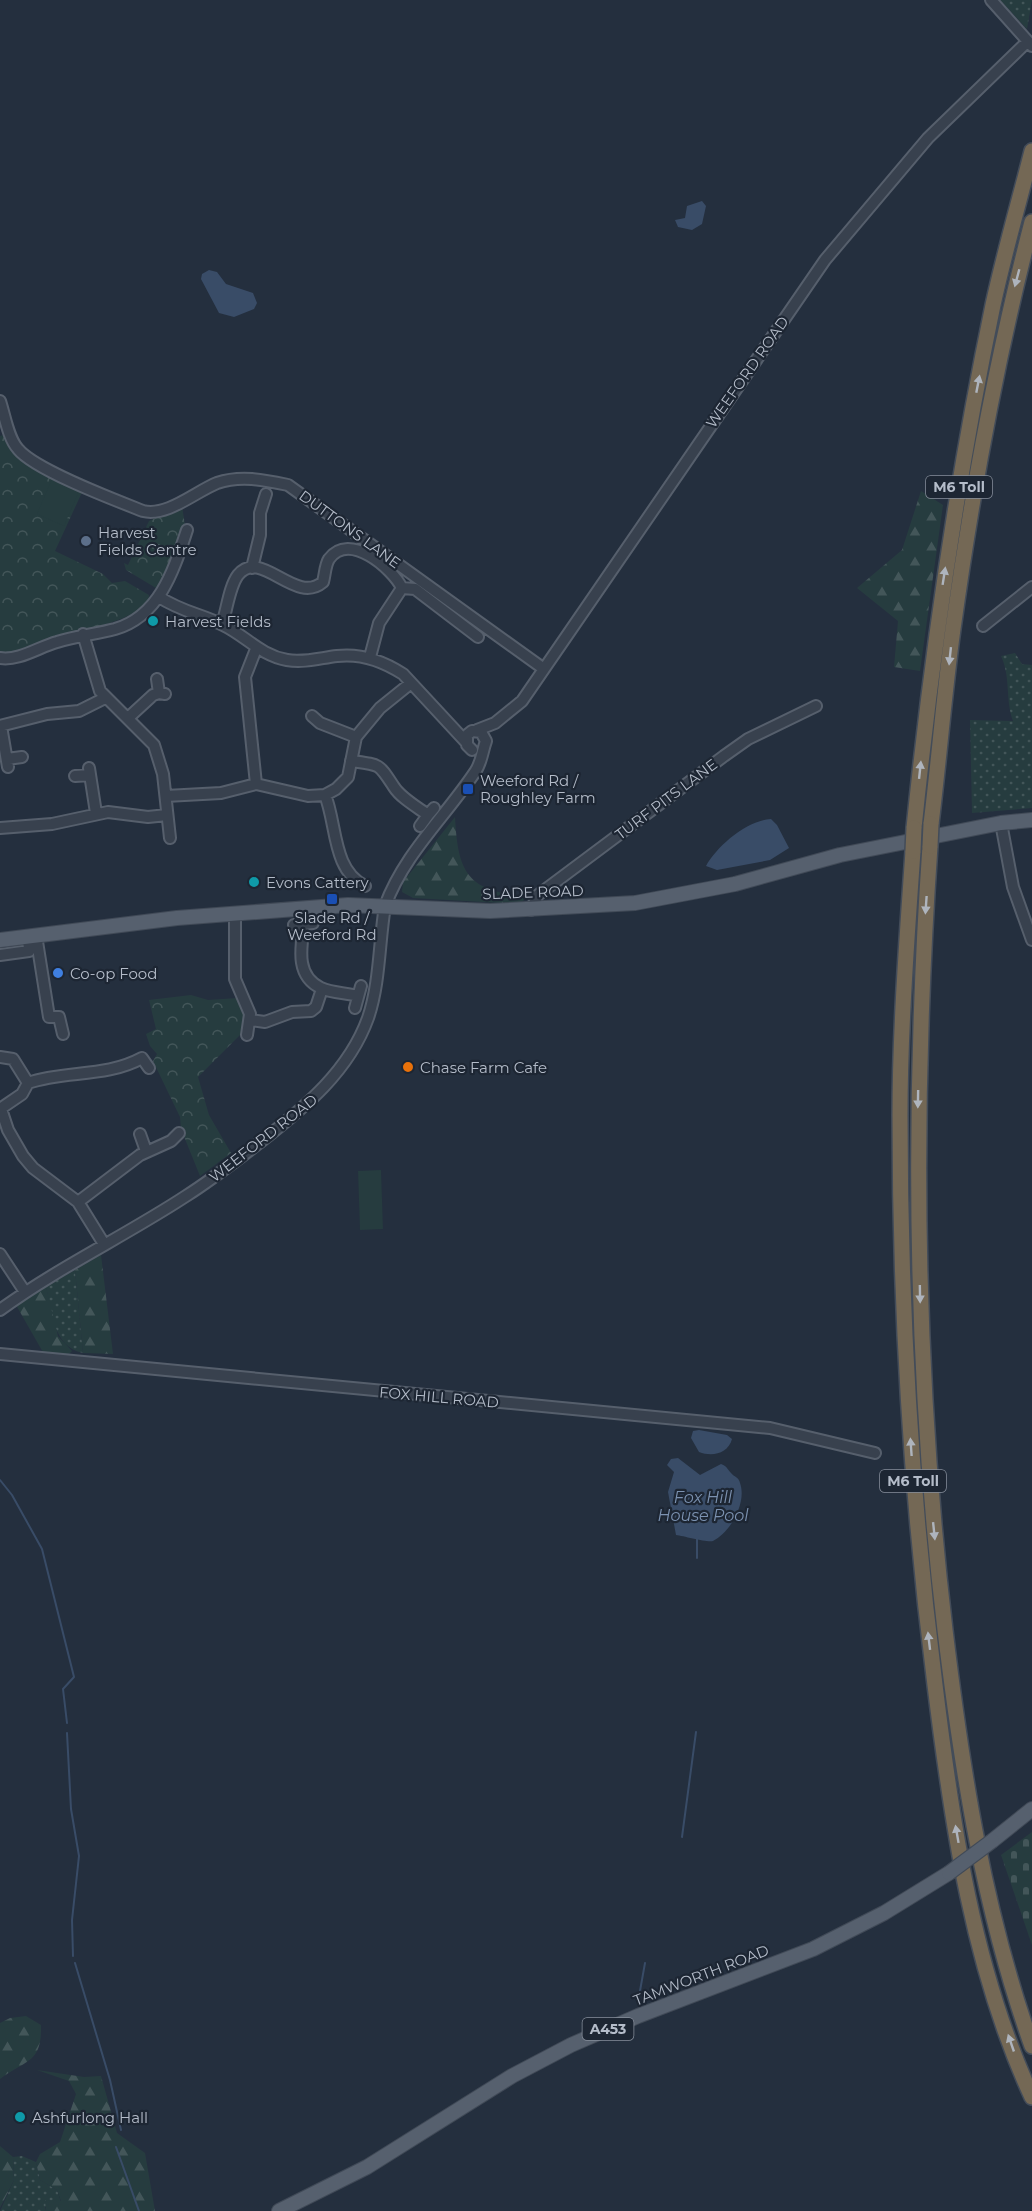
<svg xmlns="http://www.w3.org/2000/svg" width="1032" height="2211" viewBox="0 0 1032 2211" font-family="Montserrat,sans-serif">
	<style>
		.grass { fill: url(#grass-dots) }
		.forest { fill: url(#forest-firs) }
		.cemetery { fill: url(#cemetery-stones) }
		.park { fill: url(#park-crowns) }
		.garden { fill: #263c3f }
		.water { fill: #394c67 }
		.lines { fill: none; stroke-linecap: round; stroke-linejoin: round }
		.stream { stroke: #394c67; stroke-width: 2 }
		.minor-casing { stroke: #565f6c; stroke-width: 14 }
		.major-casing { stroke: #414a57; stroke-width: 16 }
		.highway-casing { stroke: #434c59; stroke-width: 18 }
		.minor { stroke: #38414e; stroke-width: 10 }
		.major { stroke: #56606e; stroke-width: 14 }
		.highway { stroke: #746855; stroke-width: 15 }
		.major-bridge-casing { stroke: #414a57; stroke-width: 16; stroke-linecap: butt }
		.highway-bridge-casing { stroke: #434c59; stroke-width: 18; stroke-linecap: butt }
		.major-bridge { stroke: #56606e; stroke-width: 14 }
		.highway-bridge { stroke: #746855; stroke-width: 15 }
		.oneway { fill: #aeb4bd }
		.service-dot { fill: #5c6f8a; stroke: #1d2633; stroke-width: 2 }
		.culture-dot { fill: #0f9aa8; stroke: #1d2633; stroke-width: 2 }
		.transit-dot { fill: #1a4fb4; stroke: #1d2633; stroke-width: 2 }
		.shop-dot { fill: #3f7fe0; stroke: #1d2633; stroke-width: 2 }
		.food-dot { fill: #e8710a; stroke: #1d2633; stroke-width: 2 }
		.labels { text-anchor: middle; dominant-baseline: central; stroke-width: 4.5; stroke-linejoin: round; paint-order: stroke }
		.shield { fill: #1d2633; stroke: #878f9c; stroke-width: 1.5 }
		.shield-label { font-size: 14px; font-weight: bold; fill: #b4bcc9 }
		.street-label { font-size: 15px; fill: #b4bcc9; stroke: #1d2633 }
		.poi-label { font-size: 15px; fill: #b4bcc9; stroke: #1d2633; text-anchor: start }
		.water-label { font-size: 16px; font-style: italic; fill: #7c92b1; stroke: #1d2633 }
	</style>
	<defs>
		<pattern id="grass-dots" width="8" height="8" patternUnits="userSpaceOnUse" patternTransform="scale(1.5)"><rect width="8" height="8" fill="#263c3f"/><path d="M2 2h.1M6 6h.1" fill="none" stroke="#435659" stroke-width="1.8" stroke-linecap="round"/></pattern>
		<pattern id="forest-firs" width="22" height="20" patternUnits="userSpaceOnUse" patternTransform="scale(1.5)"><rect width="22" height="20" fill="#263c3f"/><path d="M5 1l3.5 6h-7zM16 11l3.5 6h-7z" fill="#435659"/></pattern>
		<pattern id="cemetery-stones" width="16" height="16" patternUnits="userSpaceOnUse" patternTransform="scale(1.5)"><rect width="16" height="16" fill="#263c3f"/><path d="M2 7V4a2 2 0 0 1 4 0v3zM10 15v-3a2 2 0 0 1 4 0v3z" fill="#435659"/></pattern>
		<pattern id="park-crowns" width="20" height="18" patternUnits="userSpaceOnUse" patternTransform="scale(1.5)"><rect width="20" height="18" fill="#263c3f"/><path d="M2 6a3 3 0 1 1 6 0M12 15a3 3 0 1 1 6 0" fill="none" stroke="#435659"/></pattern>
	</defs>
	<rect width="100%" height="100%" fill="#242f3e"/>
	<path class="grass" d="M1000 0H1032L1027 29Z
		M1015 653 1022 664 1032 665V808L972 813 970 720 1013 721C1005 699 1011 677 1001 656Z
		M75 1270 83 1353C53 1347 52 1312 46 1287Z
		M22 2156 36 2162 40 2180 57 2190 61 2202 45 2207 46 2211H0L14 2180 13 2157Z"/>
	<path class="forest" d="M921 491 943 505 920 671 894 667 898 621 857 588 902 550Z
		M455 817C458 875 468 891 529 897L518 904 413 898 402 892 403 882Z
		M101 1255 113 1354 83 1353 75 1270Z
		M46 1287 58 1336 72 1351 66 1357 44 1354 16 1305Z
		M26 2016 41 2025C42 2064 26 2059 0 2079V2023L10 2018Z
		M37 2070 84 2077 101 2076 117 2133 145 2153 155 2211H46L45 2200 61 2201 57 2190 40 2180 36 2162 40 2154 60 2142 76 2094 69 2081Z
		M0 2146 13 2157 14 2180 0 2208Z"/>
	<path class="cemetery" d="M1032 1832V1945L1001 1855Z"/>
	<path class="park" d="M7 434 10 445 84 488 55 551 103 574 112 583 125 581 149 595 148 604C120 625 89 627 57 637 38 643 21 653 0 654V436Z
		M182 506 185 525 168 572 156 588 126 570 124 563 128 565 149 521Z
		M191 995 208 1000 238 998 244 1012 242 1033 198 1077 209 1115 231 1153 200 1176 181 1129 180 1117 153 1061 157 1054 150 1046 146 1034 156 1029 149 1000Z"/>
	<path class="garden" d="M52 479 79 491 64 526 37 514Z
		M381 1170 383 1229 360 1230 358 1171Z"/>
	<path class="water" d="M702 201 706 206 702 224 692 230 678 227 675 220 685 218 687 206Z
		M209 270 217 272 226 284 253 293 257 303 254 309 234 317 219 313 201 279 202 274Z
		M771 819 777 825 789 848 770 860 717 870 706 866C717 846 747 820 771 819Z
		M699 1430 727 1435 732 1439C728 1454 712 1457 699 1452L691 1438 693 1431Z
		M678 1458 700 1475 721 1464C728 1467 727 1469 731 1473 734 1477 739 1477 740 1483 747 1502 731 1532 713 1541 708 1543 684 1536 676 1535L668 1492 674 1472 667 1465 671 1459Z"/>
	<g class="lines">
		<path class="stream" d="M0 1480 12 1495 42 1549 74 1677 63 1689 67 1723
			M697 1538V1558
			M67 1733 71 1809 79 1856 72 1920 73 1956
			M682 1837 696 1732
			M75 1963 110 2080 121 2130
			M638 2002 645 1963
			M116 2147 139 2211"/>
		<g class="minor-casing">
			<path id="minor" d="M991 0 1032 46
				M0 401C5 416 8 438 18 449 35 470 115 500 143 511 167 517 195 492 217 483 241 475 264 480 288 485L544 669
				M252 568 260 535V513L266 494
				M402 588 415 589 478 637
				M159 597C182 612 201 614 223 625 246 636 260 655 287 660 304 663 320 658 337 656 362 653 383 661 403 674L466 742
				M222 624C227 610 229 587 238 575 261 547 295 606 323 582 325 575 325 565 329 559 349 531 392 568 402 588L379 623 370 657
				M983 626 1032 587
				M83 634 100 691 154 745 163 774 170 838
				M0 658C19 661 39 647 57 642 76 636 96 634 115 629 160 616 174 569 187 530
				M157 679 159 693 165 694
				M312 716 320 723 356 737
				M128 718 153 695 159 693
				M0 726 47 714 79 711 105 698
				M1 726 8 767
				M477 730 495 723 522 701 825 260 928 138 1027 42
				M7 759 22 757
				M351 761C381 765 378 763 394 787 401 798 417 807 428 815L434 808
				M89 768 96 813
				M75 776 90 775
				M256 784 245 677 256 649
				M325 795C337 824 332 870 365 886
				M166 796 221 793 256 784 308 796 325 795 336 789 348 777 356 737 380 708 411 683
				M1001 823 1013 887 1032 940
				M420 826 428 815
				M0 828 52 824 108 812 148 817 167 815
				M531 910 538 895 724 756 748 739 816 706
				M235 914V979L250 1014 247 1035
				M294 925 313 923
				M304 925C301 947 295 976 321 988 331 993 347 993 358 996
				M36 935 49 1017H59L63 1034
				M0 955 29 951 28 936
				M355 1008 361 986
				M250 1020 265 1022 292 1012 311 1011 316 1007 322 989
				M0 1057 13 1059 28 1083
				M0 1109 22 1094 28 1083C66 1070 105 1078 142 1058L149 1068
				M1 1109 8 1130 23 1156 33 1168 78 1202 104 1244
				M140 1134 146 1151
				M78 1202 140 1155 171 1141 179 1133
				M0 1254 25 1292
				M0 1310C59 1267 125 1236 186 1196 213 1179 238 1159 263 1140 305 1107 349 1071 368 1018 380 983 379 942 385 906 404 854 445 817 475 772 482 762 482 752 486 741L481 732 472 731 467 735V745L472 750
				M0 1354 770 1428 875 1453"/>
		</g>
		<g class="major-casing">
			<path id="major" d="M0 940 177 918 348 905 490 911 635 903 735 884 840 855 1001 823 1032 820
				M992 1841 1032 1809
				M279 2211 367 2167 512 2076 571 2045 638 2016 813 1949 884 1913 949 1873"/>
		</g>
		<g class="highway-casing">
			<path id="highway" d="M931 824C939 760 944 694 953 629 972 492 997 356 1032 222
				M914 828C932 652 957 478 993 305 1004 254 1019 202 1032 151
				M930 846C912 1108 914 1369 945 1630 962 1771 984 1912 1032 2046
				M913 851C907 939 900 1028 900 1116 900 1307 911 1496 935 1685 952 1824 973 1970 1032 2097"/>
		</g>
		<use href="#minor" class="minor"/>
		<use href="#major" class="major"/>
		<use href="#highway" class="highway"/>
		<g class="major-bridge-casing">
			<path id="major-bridge" d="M949 1873 992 1841"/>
		</g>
		<g class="highway-bridge-casing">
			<path id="highway-bridge" d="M930 846 931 824
				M913 851 914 828"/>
		</g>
		<use href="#major-bridge" class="major-bridge"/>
		<use href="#highway-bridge" class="highway-bridge"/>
	</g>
	<defs><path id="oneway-solid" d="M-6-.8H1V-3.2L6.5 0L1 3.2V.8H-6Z" transform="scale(1.5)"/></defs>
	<g class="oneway">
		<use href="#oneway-solid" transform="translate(1017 278) rotate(105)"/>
		<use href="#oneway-solid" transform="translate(978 384) rotate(-79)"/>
		<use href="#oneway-solid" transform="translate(944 576) rotate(-81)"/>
		<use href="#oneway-solid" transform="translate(950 656) rotate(96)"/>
		<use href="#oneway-solid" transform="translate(920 770) rotate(-84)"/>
		<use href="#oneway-solid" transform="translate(926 905) rotate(94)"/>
		<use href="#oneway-solid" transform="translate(918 1099) rotate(91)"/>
		<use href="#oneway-solid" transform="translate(920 1294) rotate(89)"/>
		<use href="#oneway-solid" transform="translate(911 1447) rotate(-94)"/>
		<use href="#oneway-solid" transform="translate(934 1531) rotate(84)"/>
		<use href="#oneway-solid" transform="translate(929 1641) rotate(-97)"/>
		<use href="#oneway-solid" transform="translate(957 1834) rotate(-100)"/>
		<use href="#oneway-solid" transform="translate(1011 2043) rotate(-109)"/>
	</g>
	<circle class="service-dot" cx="86" cy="541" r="6"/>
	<g class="culture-dot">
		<circle cx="153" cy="621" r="6"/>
		<circle cx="254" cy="882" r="6"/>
		<circle cx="20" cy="2117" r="6"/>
	</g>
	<g class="transit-dot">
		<rect x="462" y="783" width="12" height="12" rx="3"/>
		<rect x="326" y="893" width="12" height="12" rx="3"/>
	</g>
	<circle class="shop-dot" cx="58" cy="973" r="6"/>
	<circle class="food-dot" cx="408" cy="1067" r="6"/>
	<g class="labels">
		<g class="shield">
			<rect x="926" y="476" width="66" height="22" rx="4.5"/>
			<rect x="880" y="1470" width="66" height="22" rx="4.5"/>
			<rect x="582.5" y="2018" width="51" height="22" rx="4.5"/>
		</g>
		<g class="shield-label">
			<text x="959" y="487">M6 Toll</text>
			<text x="913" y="1481">M6 Toll</text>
			<text x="608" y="2029">A453</text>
		</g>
		<g class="street-label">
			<text transform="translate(747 372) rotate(-55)">WEEFORD ROAD</text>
			<text transform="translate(350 529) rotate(36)">DUTTONS LANE</text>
			<text transform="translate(666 799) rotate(-37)">TURF PITS LANE</text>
			<text transform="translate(533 892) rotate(-2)">SLADE ROAD</text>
			<text transform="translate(263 1138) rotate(-38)">WEEFORD ROAD</text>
			<text transform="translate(439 1397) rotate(5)">FOX HILL ROAD</text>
			<text transform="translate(701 1975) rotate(-21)">TAMWORTH ROAD</text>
		</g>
		<g class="poi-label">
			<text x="98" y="532">Harvest<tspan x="98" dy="17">Fields Centre</tspan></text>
			<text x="165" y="621">Harvest Fields</text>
			<text x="480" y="780">Weeford Rd /<tspan x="480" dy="17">Roughley Farm</tspan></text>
			<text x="266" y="882">Evons Cattery</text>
			<text x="332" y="917" text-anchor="middle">Slade Rd /<tspan x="332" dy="17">Weeford Rd</tspan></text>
			<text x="70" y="973">Co-op Food</text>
			<text x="420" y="1067">Chase Farm Cafe</text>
			<text x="32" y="2117">Ashfurlong Hall</text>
		</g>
		<g class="water-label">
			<text x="703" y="1497">Fox Hill<tspan x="703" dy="18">House Pool</tspan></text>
		</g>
	</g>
</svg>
